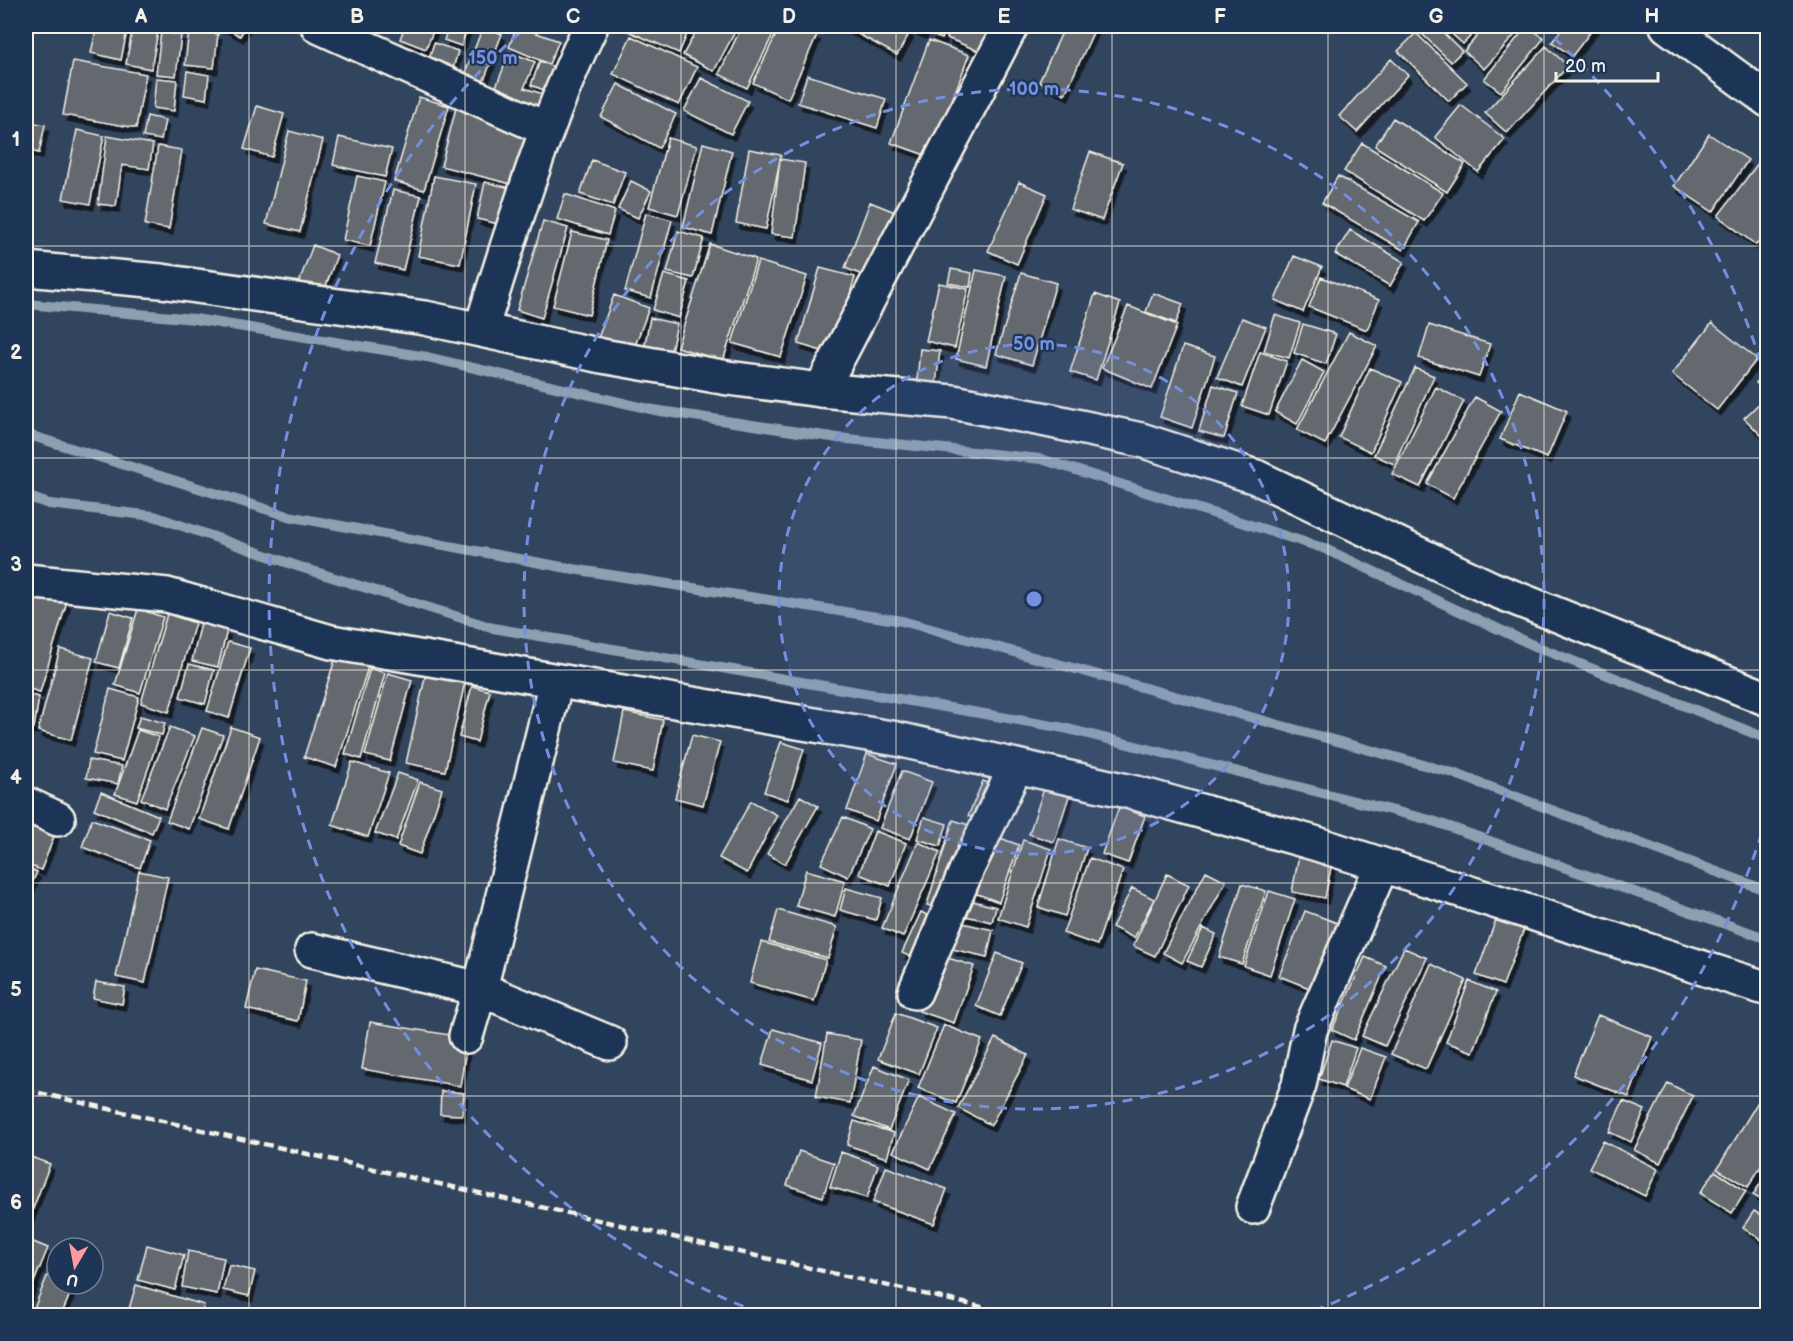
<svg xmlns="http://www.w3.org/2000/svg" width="1793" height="1341" viewBox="0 0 1793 1341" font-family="'Balsamiq Sans',sans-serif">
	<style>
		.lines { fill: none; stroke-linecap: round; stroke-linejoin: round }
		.stream { stroke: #8ca0b2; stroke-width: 10 }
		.building { fill: #63696e; stroke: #f4f1e8; stroke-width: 1.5; filter: url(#shadow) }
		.street-casing { stroke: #f4f1e8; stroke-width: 38 }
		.secondary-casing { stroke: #f4f1e8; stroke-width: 38 }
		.street { stroke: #1d3557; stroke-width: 33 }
		.secondary { stroke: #1d3557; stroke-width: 33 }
		.rail { stroke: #f4f1e8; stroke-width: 4.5; stroke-dasharray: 9 4.5; stroke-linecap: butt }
		.grid { fill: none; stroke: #f4f1e8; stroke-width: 1.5; stroke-opacity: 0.55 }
		.ring { fill: none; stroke: #738fde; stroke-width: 3; stroke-dasharray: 10 8 }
		.centre { fill: #738fde; stroke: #1d3557; stroke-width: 3 }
		.ring-label { font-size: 18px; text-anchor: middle; font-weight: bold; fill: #738fde; stroke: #1d3557; stroke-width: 4.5; stroke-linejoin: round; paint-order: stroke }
		.neatline { fill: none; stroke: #f4f1e8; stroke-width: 2 }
		.grid-label { font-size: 20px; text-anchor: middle; font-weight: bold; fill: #f4f1e8 }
	</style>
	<defs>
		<filter id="shadow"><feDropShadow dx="3.5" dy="6" stdDeviation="0" flood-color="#0009"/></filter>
	</defs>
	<rect width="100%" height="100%" fill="#32455e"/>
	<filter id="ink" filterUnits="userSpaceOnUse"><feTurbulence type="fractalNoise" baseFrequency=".0167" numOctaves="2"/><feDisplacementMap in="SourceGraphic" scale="12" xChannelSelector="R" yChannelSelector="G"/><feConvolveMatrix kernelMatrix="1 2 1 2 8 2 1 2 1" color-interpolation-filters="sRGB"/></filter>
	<g filter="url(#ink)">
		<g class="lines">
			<path class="stream" d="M26 304 195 319 427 357 654 410 838 438 1041 459 1323 548 1535 646 1768 739
				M26 434 288 516 573 569 902 621 1453 773 1768 891
				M26 496 49 504 154 516 297 566 493 628 1064 728 1430 820 1768 939"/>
		</g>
		<path class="building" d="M97 26H128L121 60 91 53Z
			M133 26H159L151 69 126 64Z
			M222 26H246L240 36Z
			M405 26H435L426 49 400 39Z
			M449 26H468L461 46 444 40Z
			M517 26 559 41 549 64 509 47Z
			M630 26H674L688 32 679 53 628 31Z
			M699 26H738L714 71 683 55Z
			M742 26H777L747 88 719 74Z
			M780 26H797L817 35 788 99 753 83Z
			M843 26H899L910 32 897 55Z
			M905 26H926L923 33Z
			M934 26H948L942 39 930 34Z
			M952 26H989L979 51 947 38Z
			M1065 26H1096L1065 94 1039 82Z
			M1424 26H1436L1462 51 1451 62 1419 31Z
			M1443 26H1480L1463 44Z
			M1486 26H1523L1484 69 1464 51Z
			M1527 26 1544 38 1501 92 1484 79Z
			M1564 26H1595L1572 56 1552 42Z
			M483 27 502 34 482 85 463 78Z
			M189 30 218 34 214 68 185 65Z
			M161 32 181 35 176 76 156 74Z
			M1416 33 1467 83 1449 101 1398 51Z
			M631 36 697 67 679 105 613 74Z
			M929 40 969 55 931 157 891 143Z
			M434 43 458 51 452 72 427 65Z
			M1546 46 1568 66 1507 133 1485 113Z
			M510 52 535 62 524 88 543 94 536 114 491 99Z
			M1391 59 1408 75 1357 132 1339 116Z
			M73 61 146 74 136 128 63 115Z
			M540 61 566 72 557 95 531 85Z
			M187 71 209 75 206 99 184 95Z
			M807 75 886 99 877 128 798 103Z
			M156 78 177 80 174 111 153 108Z
			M701 78 748 101 731 134 684 111Z
			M618 84 676 114 659 148 601 117Z
			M419 97 449 106 424 190 394 181Z
			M1461 105 1505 139 1478 172 1435 137Z
			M257 106 284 114 272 157 244 149Z
			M456 108 530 127 515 185 441 166Z
			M147 116 165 120 161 140 143 137Z
			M1393 118 1465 164 1447 192 1375 146Z
			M26 121 45 125 39 153 26 150Z
			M77 130 104 136 90 204 63 199Z
			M289 131 323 140 300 232 266 224Z
			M1709 134 1748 160 1713 212 1674 186Z
			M107 136 153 144 149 169 122 165 116 206 98 204Z
			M339 137 392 149 385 177 333 165Z
			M668 138 697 146 678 215 649 207Z
			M703 143 732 151 712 235 683 227Z
			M1362 143 1443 193 1424 221 1344 171Z
			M158 146 182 150 169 229 145 225Z
			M749 149 781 155 766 229 736 223Z
			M1768 150V230L1756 245 1718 216Z
			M1090 152 1123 163 1102 220 1070 209Z
			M780 159 805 163 795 237 771 234Z
			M592 160 625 172 613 205 580 194Z
			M357 176 385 182 370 246 343 240Z
			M434 176 476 184 460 264 418 256Z
			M1338 176 1419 222 1403 250 1322 203Z
			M631 181 651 191 638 218 618 209Z
			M485 182 515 189 507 226 477 219Z
			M1019 182 1047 194 1017 264 988 251Z
			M393 190 421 196 403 270 375 263Z
			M565 194 615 211 608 235 557 219Z
			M870 202 900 214 875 280 845 268Z
			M646 213 672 220 651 298 625 291Z
			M543 221 568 228 542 318 517 310Z
			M1350 230 1404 262 1390 286 1335 254Z
			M678 231 704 238 693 278 667 272Z
			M572 232 607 240 589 315 553 306Z
			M710 244 756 259 723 361 677 347Z
			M313 245 337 255 324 291 299 282Z
			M1294 256 1322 267 1303 312 1275 300Z
			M758 261 807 276 781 357 732 343Z
			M820 268 855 277 832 354 798 344Z
			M951 269 972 273 970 287 948 283Z
			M976 270 1006 276 986 366 956 359Z
			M1021 273 1056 283 1032 365 996 354Z
			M664 274 689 281 679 318 653 310Z
			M1321 277 1379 300 1367 330 1309 307Z
			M939 283 968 289 955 348 926 341Z
			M1153 293 1183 304 1176 323 1146 312Z
			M1095 294 1120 303 1096 380 1070 372Z
			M614 295 649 308 633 351 598 338Z
			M1128 306 1177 325 1152 389 1102 368Z
			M1275 315 1300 323 1289 358 1264 351Z
			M650 318 677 324 670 355 644 349Z
			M1242 318 1266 327 1242 387 1217 377Z
			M1712 323 1757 359 1717 410 1672 374Z
			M1303 324 1336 334 1326 364 1294 353Z
			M1429 325 1490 344 1479 377 1419 358Z
			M1349 332 1377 346 1325 444 1297 430Z
			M1183 346 1215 356 1192 428 1160 417Z
			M920 349 940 351 936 383 917 381Z
			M1260 352 1287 361 1269 415 1242 406Z
			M1302 360 1324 372 1297 424 1275 412Z
			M1370 368 1402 382 1371 452 1339 437Z
			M1415 368 1434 376 1394 464 1374 455Z
			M1768 369V393L1756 383Z
			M1213 385 1238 393 1224 438 1199 431Z
			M1436 387 1464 401 1420 487 1392 474Z
			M1520 391 1567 411 1547 458 1500 439Z
			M1475 397 1501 411 1453 498 1427 484Z
			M1766 397 1768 398 1767 441 1744 418Z
			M28 589 67 601 40 692 26 688V598Z
			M138 609 163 617 140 693 115 685Z
			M110 611 133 618 119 668 96 662Z
			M167 614 195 623 169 712 141 703Z
			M201 623 227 630 218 667 192 661Z
			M228 642 250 648 229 718 207 711Z
			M60 649 93 658 71 740 38 731Z
			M338 650 370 661 336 767 304 757Z
			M189 664 214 670 205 704 180 697Z
			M370 668 385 673 361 759 345 754Z
			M388 673 412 680 390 761 365 755Z
			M426 673 465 682 445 771 406 763Z
			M472 686 490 691 477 742 459 737Z
			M110 689 139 697 122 761 93 754Z
			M26 694 39 697 34 728 26 727Z
			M624 712 663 720 653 771 614 763Z
			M140 716 165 723 162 735 136 728Z
			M170 727 195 736 165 809 141 799Z
			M231 727 260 737 229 829 199 819Z
			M202 728 223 735 189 829 167 821Z
			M138 730 159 737 137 801 115 794Z
			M692 735 720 742 703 805 675 798Z
			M781 742 804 749 788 800 764 792Z
			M867 754 897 764 876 821 847 810Z
			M89 760 122 766 118 784 86 778Z
			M352 762 389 773 368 837 332 825Z
			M902 771 932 782 910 839 880 828Z
			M398 773 418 780 396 840 375 833Z
			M1047 779 1072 787 1054 842 1029 834Z
			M983 781 997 787 982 822 968 816Z
			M420 782 442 789 420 854 398 846Z
			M101 792 159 816 152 833 94 809Z
			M800 796 818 806 785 864 767 854Z
			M751 801 777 815 747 873 719 858Z
			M1119 807 1145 816 1128 863 1102 854Z
			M26 817 57 829 41 870 26 864Z
			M843 817 870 829 848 877 821 864Z
			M924 817 947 824 940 846 917 839Z
			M92 819 150 840 140 868 82 847Z
			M953 820 972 826 947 911 927 905Z
			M875 831 906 843 890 886 859 874Z
			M992 835 1019 845 999 902 972 892Z
			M1059 839 1087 848 1065 916 1038 907Z
			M1023 840 1051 849 1026 927 998 918Z
			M918 842 940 852 903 937 882 928Z
			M1299 855 1332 862 1325 898 1292 892Z
			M1090 858 1123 870 1097 945 1063 933Z
			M26 867 37 872 30 888 26 886Z
			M806 870 845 881 835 917 796 906Z
			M139 871 168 877 145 983 116 977Z
			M1206 871 1226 881 1182 963 1163 953Z
			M1167 874 1189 885 1155 956 1133 946Z
			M1242 884 1266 891 1242 964 1219 957Z
			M846 888 882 898 876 920 840 910Z
			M1132 888 1154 899 1134 938 1112 927Z
			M1269 891 1295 899 1270 975 1244 966Z
			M961 898 996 907 992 922 957 914Z
			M778 910 837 927 828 958 769 942Z
			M1305 911 1348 927 1322 993 1279 976Z
			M1499 911 1527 921 1503 985 1476 975Z
			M921 912 941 922 922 962 902 953Z
			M958 922 993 930 987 957 952 949Z
			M1203 928 1216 934 1201 967 1187 961Z
			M761 942 826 960 814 1001 750 983Z
			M1404 948 1427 958 1385 1046 1362 1036Z
			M997 953 1022 963 1000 1016 976 1006Z
			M938 955 974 966 954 1023 919 1011Z
			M1365 957 1386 966 1354 1040 1332 1030Z
			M1431 964 1466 980 1426 1069 1391 1054Z
			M255 970 306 981 298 1021 246 1009Z
			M1469 981 1496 992 1473 1052 1446 1042Z
			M96 982 125 987 122 1004 93 998Z
			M896 1013 937 1028 919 1074 878 1059Z
			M1598 1015 1652 1037 1629 1097 1573 1075Z
			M370 1022 468 1038 460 1086 362 1069Z
			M944 1025 982 1040 956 1103 918 1088Z
			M773 1029 822 1043 812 1080 762 1065Z
			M827 1034 861 1040 850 1103 816 1097Z
			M995 1038 1028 1055 991 1125 958 1108Z
			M1332 1040 1356 1048 1343 1087 1319 1079Z
			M1360 1048 1386 1057 1370 1099 1344 1089Z
			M874 1066 909 1080 889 1130 854 1116Z
			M1668 1083 1693 1096 1660 1163 1634 1150Z
			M441 1091 464 1093 462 1115 440 1114Z
			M919 1097 956 1114 930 1169 893 1152Z
			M1759 1100 1768 1106V1155L1748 1187 1717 1169Z
			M1623 1101 1645 1110 1631 1142 1609 1132Z
			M854 1121 894 1133 887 1158 847 1145Z
			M1603 1141 1658 1169 1645 1196 1589 1168Z
			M799 1151 834 1163 823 1197 787 1185Z
			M841 1152 878 1165 867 1198 830 1187Z
			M31 1157 50 1164 26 1227V1171Z
			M886 1167 947 1189 934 1224 873 1202Z
			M1715 1171 1746 1191 1732 1213 1700 1193Z
			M1768 1172V1204L1753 1195Z
			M1754 1211 1768 1220V1234L1763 1241 1743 1227Z
			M26 1239 48 1248 26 1301Z
			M147 1245 184 1255 175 1290 138 1280Z
			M188 1251 224 1258 217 1294 182 1287Z
			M52 1264 57 1266V1284H74L61 1316H31Z
			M229 1265 255 1271 249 1296 223 1290Z
			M136 1285 204 1305 201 1316H127Z"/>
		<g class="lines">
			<g class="street-casing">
				<path id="street" d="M318 26 546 129
					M1667 26 1768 100
					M821 390 1011 26
					M26 581 167 595 331 642 897 739 1136 793 1314 843 1768 989
					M26 804 58 819
					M312 950 480 989 610 1043
					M915 992 967 869 1016 766
					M466 1036 480 989 556 681
					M1253 1207 1299 1085 1310 1030 1382 865"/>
			</g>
			<g class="secondary-casing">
				<path id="secondary" d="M26 269 161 281 425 318 602 356 728 378 821 390 953 402 1047 420 1141 440 1256 477 1490 588 1768 699
					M481 329C514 226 544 123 591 26"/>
			</g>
			<use href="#street" class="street"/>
			<use href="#secondary" class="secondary"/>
			<path class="rail" d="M26 1090 1021 1316"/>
		</g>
	</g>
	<path class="grid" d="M249 26V1316M465 26V1316M681 26V1316M896 26V1316M1112 26V1316M1328 26V1316M1544 26V1316M26 246H1768M26 458H1768M26 670H1768M26 883H1768M26 1096H1768"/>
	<circle cx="1034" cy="599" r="255" fill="#738fde" fill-opacity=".12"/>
	<g class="ring">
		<circle cx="1034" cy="599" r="255"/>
		<circle cx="1034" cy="599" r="510"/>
		<path d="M1767 816A765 765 0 0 1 1308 1313M760 1313A765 765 0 0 1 527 26M1541 26A765 765 0 0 1 1767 382"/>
	</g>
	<circle cx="1034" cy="599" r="9" class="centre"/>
	<g class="ring-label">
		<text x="493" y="64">150 m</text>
		<text x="1034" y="95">100 m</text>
		<text x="1034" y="350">50 m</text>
	</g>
	<rect width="1793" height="1341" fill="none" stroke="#1d3557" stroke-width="66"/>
	<g transform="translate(75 1266) rotate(190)"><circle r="28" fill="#1d3557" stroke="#738091" stroke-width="1.5"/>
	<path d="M0-4.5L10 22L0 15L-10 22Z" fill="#ff9aa2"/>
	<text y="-9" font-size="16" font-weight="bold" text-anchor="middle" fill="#f4f1e8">U</text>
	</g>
	<path d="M1556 72v9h102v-9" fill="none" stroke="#f4f1e8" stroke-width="3"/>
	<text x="1565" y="72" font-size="18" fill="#f4f1e8" stroke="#1d3557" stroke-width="4.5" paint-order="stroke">20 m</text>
	<rect x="33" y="33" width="1727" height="1275" class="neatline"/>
	<g class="grid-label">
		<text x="141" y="23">A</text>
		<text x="357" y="23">B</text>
		<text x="573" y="23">C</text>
		<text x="789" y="23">D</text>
		<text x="1004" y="23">E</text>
		<text x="1220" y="23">F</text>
		<text x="1436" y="23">G</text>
		<text x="1652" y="23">H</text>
		<text x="16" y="146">1</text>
		<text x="16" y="359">2</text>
		<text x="16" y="571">3</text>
		<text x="16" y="784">4</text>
		<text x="16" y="996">5</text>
		<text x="16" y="1209">6</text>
	</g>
</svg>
